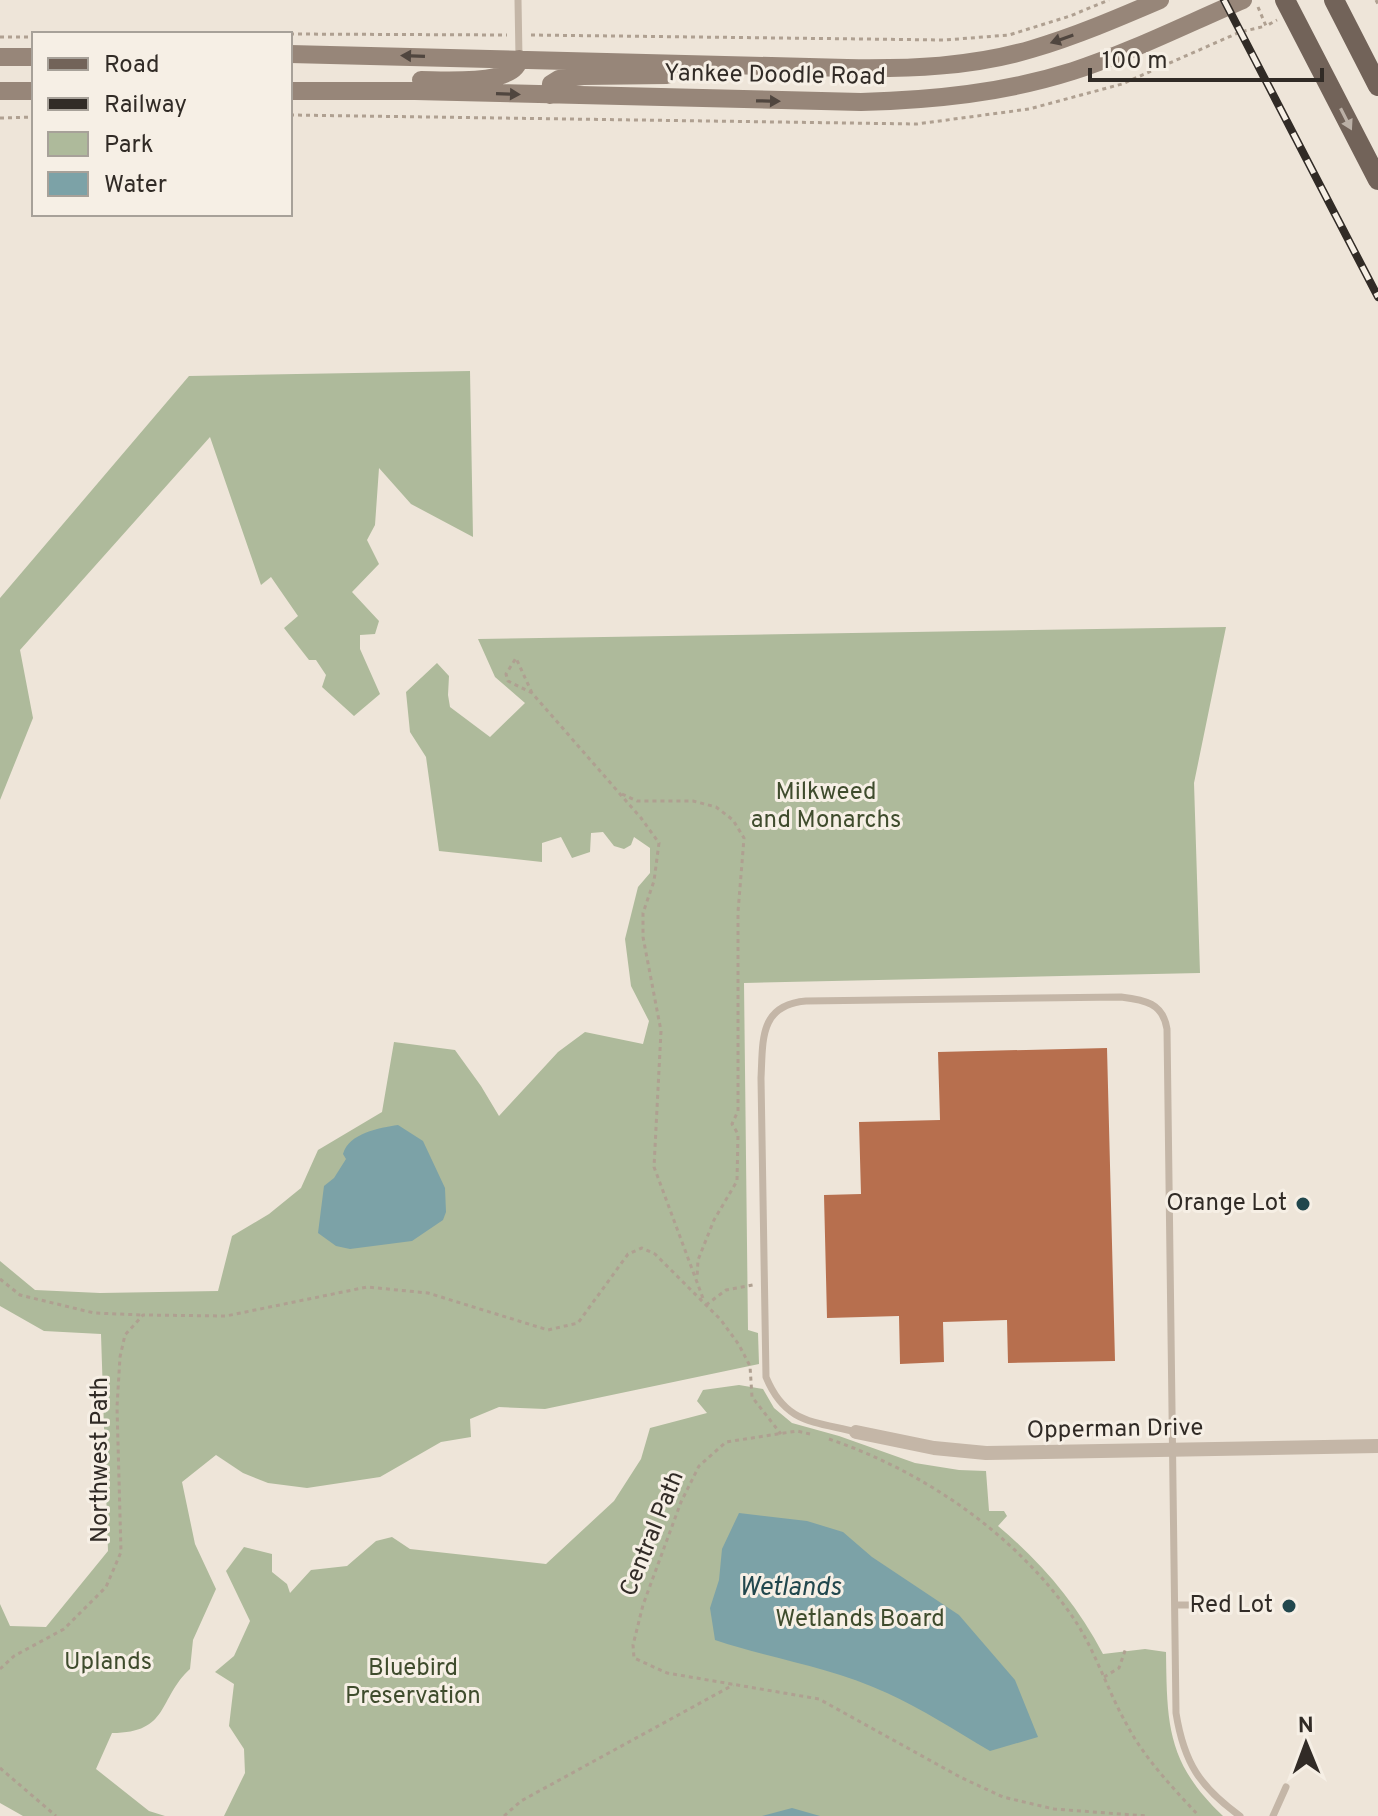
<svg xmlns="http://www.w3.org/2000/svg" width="1378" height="1816" viewBox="0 0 1378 1816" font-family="Overpass,sans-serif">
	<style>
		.green { fill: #aeba9b }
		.water { fill: #7ca2a7 }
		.building { fill: #b76f4e }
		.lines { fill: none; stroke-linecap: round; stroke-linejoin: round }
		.path { stroke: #afa091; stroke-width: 3; stroke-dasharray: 4 4; stroke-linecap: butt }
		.lane { stroke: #c4b6a7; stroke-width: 7 }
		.street { stroke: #c4b6a7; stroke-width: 14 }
		.secondary { stroke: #978679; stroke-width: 18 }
		.primary { stroke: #726359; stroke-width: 20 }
		.rail-casing { stroke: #312b26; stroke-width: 8 }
		.rail { stroke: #f6efe5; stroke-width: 5; stroke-dasharray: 15; stroke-linecap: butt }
		.oneway { fill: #50463f }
		.oneway2 { fill: #bbb0a6 }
		.poi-dot { fill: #21474d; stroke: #f6efe5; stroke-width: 3 }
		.labels { text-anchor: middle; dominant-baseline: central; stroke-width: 6; stroke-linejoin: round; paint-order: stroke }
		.street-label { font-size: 24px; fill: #312b26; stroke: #f6efe5 }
		.park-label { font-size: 24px; fill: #3f4c2d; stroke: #f6efe5 }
		.poi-label { font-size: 24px; fill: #312b26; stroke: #f6efe5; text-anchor: end }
		.water-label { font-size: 26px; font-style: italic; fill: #21474d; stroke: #f6efe5 }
	</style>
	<rect width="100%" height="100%" fill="#eee5d9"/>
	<path class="green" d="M470 371 473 537 411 504 379 468 375 525 367 540 379 564 352 592 379 621 375 634 360 635V649L380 694 354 716 322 687 326 675 316 660H309L284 628 298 616 271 577 261 585 210 437 20 650 33 718 0 800V598L189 376Z
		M1226 627 1194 783 1200 973 744 983 748 1330 758 1333 759 1364 545 1409 499 1407 470 1419 471 1437 441 1442 380 1477 307 1488 268 1483 243 1473 216 1455 182 1482 195 1544 216 1589 193 1640 190 1669C158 1698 170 1733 112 1733L96 1769 149 1811 165 1816H23L0 1803V1604L10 1626 46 1627 108 1551 101 1334 44 1331 0 1306V1261L35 1290 100 1293 218 1291 232 1236 269 1214 301 1188 318 1150 382 1112 394 1042 455 1050 481 1086 499 1116 558 1052 585 1032 643 1044 649 1021 631 986 625 939 638 887 650 873V848L634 837 631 845 624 849 614 846 603 832 591 833 590 852 572 858 561 837 542 843V862L439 851 426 757 410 732 406 692 437 663 449 676 448 695 450 707 490 737 525 703 495 677 478 639Z
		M739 1385 763 1389 774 1408 792 1423 839 1436 915 1463 959 1470 986 1471 989 1511H1004L1007 1516 998 1526C1042 1563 1076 1603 1103 1654L1145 1649 1166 1652C1167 1725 1167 1763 1223 1816H224L245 1773 244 1749 229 1726 234 1684 215 1672 234 1656 250 1621 226 1571 244 1547 272 1554V1572L287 1584 290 1593 311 1570 347 1566 376 1541 392 1537 410 1549 546 1564 614 1501 641 1459 650 1428 707 1413 697 1401 703 1390Z"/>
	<path class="water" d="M398 1125 423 1141 445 1188 446 1212 443 1220 412 1241 350 1249 336 1246 318 1233 324 1186 334 1178 346 1159 343 1154C349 1133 379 1128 398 1125Z
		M739 1513 807 1521 843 1532 872 1557 959 1615 1015 1680 1038 1737 990 1751C956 1731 922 1709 887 1693 832 1667 772 1659 715 1640L710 1608 719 1580 722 1549Z
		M792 1808 820 1816H762Z"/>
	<path class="building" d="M1107 1048 1115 1361 1008 1363 1007 1320 943 1322 944 1362 900 1364 899 1316 827 1318 824 1195 861 1194 859 1122 940 1120 938 1052Z"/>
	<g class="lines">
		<path class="path" d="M1376 0 1378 4
			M1258 7 1266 26 1277 20
			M181 34H236
			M290 34 507 35
			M531 35 945 40 1009 35 1070 16 1109 0
			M0 37H34
			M290 115 917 124 1029 109 1122 84 1240 32 1266 26
			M0 118 34 117
			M532 693 516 658 506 674 508 681 532 693 641 818 659 843 654 881 643 913V937L661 1031 654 1167 704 1301
			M622 794 637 801H693L716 807 733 820 744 838 738 912V1111L732 1124 738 1134 737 1181 714 1220 698 1260 697 1278
			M0 1279 20 1295 94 1313 143 1315
			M706 1305 726 1290 753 1285
			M810 1434 797 1431 726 1442 699 1466 681 1502 643 1605 633 1645 634 1658 667 1673 819 1699 960 1777 1003 1797 1054 1809 1147 1816
			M829 1439C923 1471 1014 1533 1072 1616 1095 1649 1107 1690 1127 1725 1145 1759 1173 1788 1199 1816
			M0 1669 14 1656 64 1629 106 1587 121 1552 117 1407 120 1357 125 1335 143 1315 226 1316 367 1287 428 1293 548 1330 578 1323 628 1254 642 1248 655 1254 721 1320 739 1345 750 1366 752 1397 781 1434
			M1104 1677 1119 1668 1126 1648
			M0 1768 56 1816
			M504 1816 521 1801 733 1685"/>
		<path class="lane" d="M518 0 519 57
			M856 1432C812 1421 785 1423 766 1377L761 1078C763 1040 759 1005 806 1001L1121 997C1145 1000 1163 1003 1167 1029L1176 1713C1184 1763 1200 1787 1240 1816
			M1175 1605H1221
			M1273 1816 1286 1787"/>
		<path class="street" d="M856 1432 934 1448 986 1453 1378 1446"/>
		<path class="secondary" d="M290 54 847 68C909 69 972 67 1032 49 1076 36 1118 18 1160 0
			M0 57H34
			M421 80C443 80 516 86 519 59
			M0 91H34
			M290 91H415L861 102C933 100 1004 93 1073 71 1131 52 1187 24 1243 0
			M550 95 551 84 559 79 583 76 667 75"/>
		<path class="primary" d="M1285 0 1378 180
			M1334 0 1378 86"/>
		<g class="rail-casing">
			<path id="rail" d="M1224 0 1378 297"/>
		</g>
		<use href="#rail" class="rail"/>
	</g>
	<defs><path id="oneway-solid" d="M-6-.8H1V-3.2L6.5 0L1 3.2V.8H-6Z" transform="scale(2)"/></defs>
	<g class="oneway">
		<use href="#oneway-solid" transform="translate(1062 39) rotate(161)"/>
		<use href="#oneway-solid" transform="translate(413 56) rotate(-178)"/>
		<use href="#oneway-solid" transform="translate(508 94) rotate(2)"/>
		<use href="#oneway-solid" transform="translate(768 101) rotate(1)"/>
	</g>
	<use class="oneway2" href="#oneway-solid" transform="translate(1346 119) rotate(63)"/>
	<g class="poi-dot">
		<circle cx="1303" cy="1204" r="8"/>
		<circle cx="1289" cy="1606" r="8"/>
	</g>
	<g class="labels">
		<g class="street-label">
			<text transform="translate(775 76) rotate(1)">Yankee Doodle Road</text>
			<text transform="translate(1115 1430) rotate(-1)">Opperman Drive</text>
			<text transform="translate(101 1460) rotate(-90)">Northwest Path</text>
			<text transform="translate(653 1534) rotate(-68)">Central Path</text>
		</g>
		<g class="park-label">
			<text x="826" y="793">Milkweed<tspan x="826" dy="28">and Monarchs</tspan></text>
			<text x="860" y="1620">Wetlands Board</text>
			<text x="108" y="1663">Uplands</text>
			<text x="413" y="1669">Bluebird<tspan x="413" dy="28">Preservation</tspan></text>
		</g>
		<g class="poi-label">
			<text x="1287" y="1204">Orange Lot</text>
			<text x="1273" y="1606">Red Lot</text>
		</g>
		<g class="water-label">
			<text x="790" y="1588">Wetlands</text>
		</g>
	</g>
	<rect x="32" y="32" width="260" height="184" fill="#f6efe5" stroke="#a7a199" stroke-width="2"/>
	<rect x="48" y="58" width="40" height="12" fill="#726359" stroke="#a7a199" stroke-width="2"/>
	<text x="104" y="72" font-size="24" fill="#312b26">Road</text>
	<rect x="48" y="98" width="40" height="12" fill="#312b26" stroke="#a7a199" stroke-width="2"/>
	<text x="104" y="112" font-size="24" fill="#312b26">Railway</text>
	<rect x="48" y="132" width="40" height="24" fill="#aeba9b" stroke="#a7a199" stroke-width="2"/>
	<text x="104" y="152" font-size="24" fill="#312b26">Park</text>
	<rect x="48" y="172" width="40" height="24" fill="#7ca2a7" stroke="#a7a199" stroke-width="2"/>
	<text x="104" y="192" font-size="24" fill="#312b26">Water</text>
	<g transform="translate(1306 1744) rotate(359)" stroke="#f6efe5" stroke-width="6" paint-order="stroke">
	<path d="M0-6L14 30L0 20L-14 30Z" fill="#312b26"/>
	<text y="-12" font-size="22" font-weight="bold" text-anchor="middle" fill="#312b26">N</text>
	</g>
	<path d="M1090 68v12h232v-12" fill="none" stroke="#312b26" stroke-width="4"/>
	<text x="1102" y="68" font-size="24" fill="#312b26" stroke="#f6efe5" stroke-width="6" paint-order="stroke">100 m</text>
</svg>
